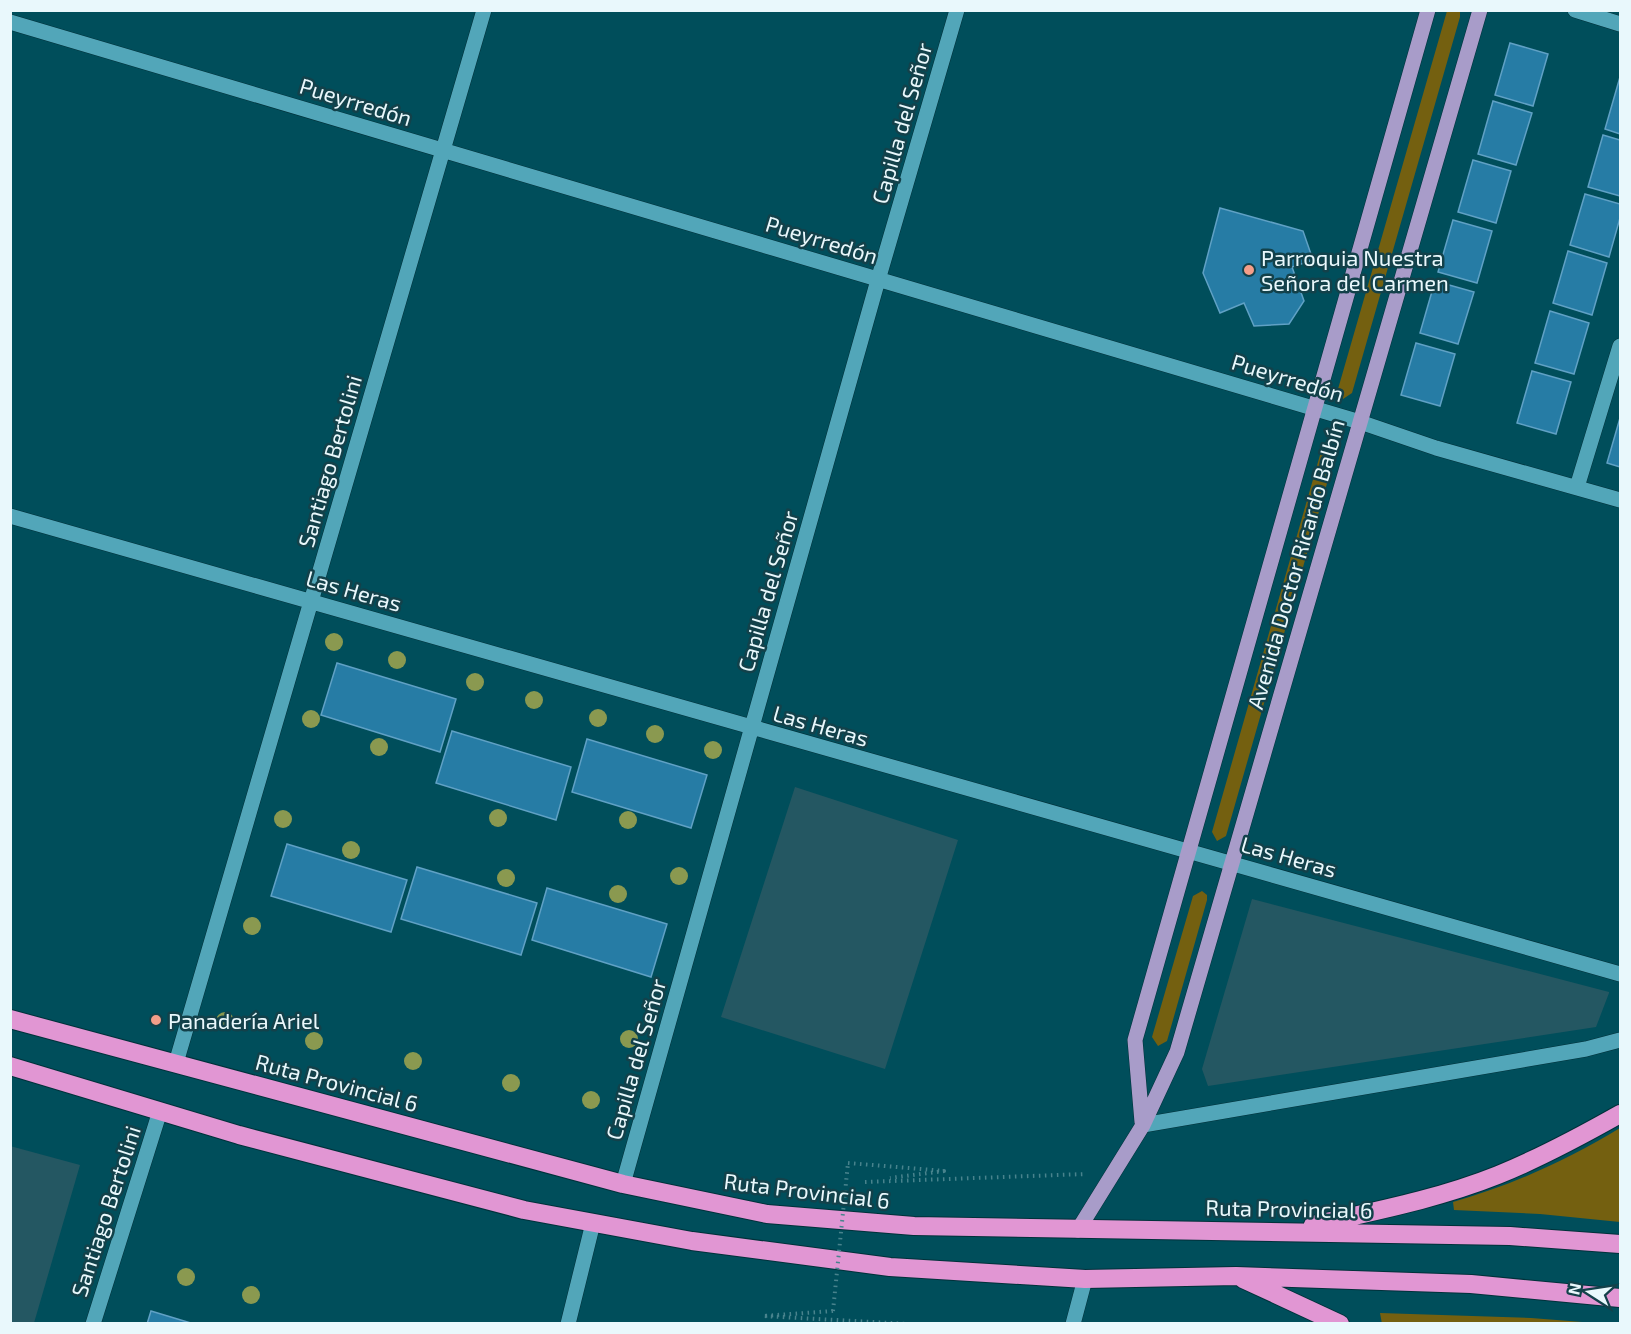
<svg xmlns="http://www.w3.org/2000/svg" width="1631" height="1334" viewBox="0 0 1631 1334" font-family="'Exo 2',sans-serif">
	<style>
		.built { fill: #245762 }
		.green { fill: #746010 }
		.building { fill: #267ca5; stroke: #60a1c5; stroke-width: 1.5 }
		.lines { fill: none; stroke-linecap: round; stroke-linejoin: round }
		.minor-casing { stroke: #00313a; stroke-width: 16 }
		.major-casing { stroke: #00313a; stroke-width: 16 }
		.highway-casing { stroke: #00313a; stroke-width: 20 }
		.path { stroke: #48838d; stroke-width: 4; stroke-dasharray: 1.5 4.5; stroke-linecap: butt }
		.minor { stroke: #52a6b9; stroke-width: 15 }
		.major { stroke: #a89cc9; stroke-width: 15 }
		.highway { stroke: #e196d3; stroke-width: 18 }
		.path-bridge { stroke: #48838d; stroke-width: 4; stroke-dasharray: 1.5 4.5; stroke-linecap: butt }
		.tree { fill: #8a9950 }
		.poi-dot { fill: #f49e89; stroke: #13414a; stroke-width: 2 }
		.labels { text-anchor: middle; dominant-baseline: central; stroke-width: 5; stroke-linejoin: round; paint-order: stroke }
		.street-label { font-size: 22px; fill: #e9f8fc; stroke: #13414a }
		.poi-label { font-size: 22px; fill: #e9f8fc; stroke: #13414a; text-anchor: start }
	</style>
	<rect width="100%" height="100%" fill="#004e5b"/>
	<path class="built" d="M795 787 958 840 885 1069 721 1017Z
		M1252 899 1609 992V993L1596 1027 1208 1086 1202 1069Z
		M10 1146 80 1165 34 1323H11Z"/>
	<path class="green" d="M1447 11H1460V17L1352 393 1343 399 1338 389Z
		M1329 449 1334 453V459L1226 836 1217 841 1212 832 1320 455Z
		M1202 891 1207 895V900L1167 1041 1158 1046 1152 1037 1193 896Z
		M1620 1128V1222L1540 1214 1454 1210 1453 1202C1513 1185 1567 1160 1620 1128Z
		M1380 1313 1531 1318 1595 1323 1382 1324Z"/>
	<path class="building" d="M1510 43 1548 54 1533 106 1495 95Z
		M1620 77V134L1605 129Z
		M1493 101 1532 113 1516 165 1478 154Z
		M1603 135 1620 140V196L1588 187Z
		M1473 160 1511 171 1496 223 1458 212Z
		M1585 194 1620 204V218L1609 257 1570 245Z
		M1220 208 1303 231 1313 260 1292 267 1304 301 1289 324 1254 326 1244 303 1220 313 1203 273Z
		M1453 220 1492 231 1477 283 1438 272Z
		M1568 251 1607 263 1592 315 1553 303Z
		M1435 281 1474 292 1458 344 1420 333Z
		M1550 311 1589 323 1574 374 1535 363Z
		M1416 343 1455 354 1440 406 1401 395Z
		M1532 371 1571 382 1556 434 1517 423Z
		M1620 418V467L1607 463Z
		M337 663 456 699 440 752 321 715Z
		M452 731 571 767 556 820 436 783Z
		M587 739 707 775 691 828 572 792Z
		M287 844 407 880 391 932 271 896Z
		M417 867 537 903 521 955 401 919Z
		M547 888 667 924 651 977 532 940Z
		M151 1311 194 1324H147Z"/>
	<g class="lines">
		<g class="minor-casing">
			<path id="minor" d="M1575 10 1620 24
				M10 22 1360 422 1436 448 1620 500
				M1577 487 1620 346
				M10 516 1620 974
				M176 1063 484 10
				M1143 1125 1586 1049 1620 1040
				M623 1184 878 280 957 10
				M93 1324 160 1111
				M568 1324 593 1223
				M1073 1324 1085 1279"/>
		</g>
		<g class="major-casing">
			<path id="major" d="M1142 1122 1135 1040 1428 10
				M1078 1230 1143 1125 1177 1052 1480 10"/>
		</g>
		<g class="highway-casing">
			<path id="highway" d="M10 1019 623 1184 767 1214 914 1226 1510 1236 1620 1244
				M10 1066 239 1135 524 1210 692 1241 890 1267 1085 1279 1236 1276 1471 1284 1620 1298
				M1313 1225C1375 1211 1438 1199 1498 1175 1540 1158 1581 1136 1620 1114
				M1243 1279 1340 1324"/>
		</g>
		<path class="path" d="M848 1163 944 1171 890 1178
			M865 1182 1086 1174
			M833 1311 763 1316 909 1324"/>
		<use href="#minor" class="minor"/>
		<use href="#major" class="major"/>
		<use href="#highway" class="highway"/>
		<path class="path-bridge" d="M833 1311 848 1163"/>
	</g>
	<g class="tree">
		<circle cx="334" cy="642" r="9"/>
		<circle cx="397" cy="660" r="9"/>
		<circle cx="475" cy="682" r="9"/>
		<circle cx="534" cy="700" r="9"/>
		<circle cx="598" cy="718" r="9"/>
		<circle cx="311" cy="719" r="9"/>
		<circle cx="655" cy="734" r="9"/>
		<circle cx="379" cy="747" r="9"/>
		<circle cx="713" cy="750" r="9"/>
		<circle cx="498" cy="818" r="9"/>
		<circle cx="283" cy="819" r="9"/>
		<circle cx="628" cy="820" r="9"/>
		<circle cx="351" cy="850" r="9"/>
		<circle cx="679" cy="876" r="9"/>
		<circle cx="506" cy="878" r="9"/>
		<circle cx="618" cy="894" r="9"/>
		<circle cx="252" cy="926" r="9"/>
		<circle cx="225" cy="1021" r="9"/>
		<circle cx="629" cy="1039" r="9"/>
		<circle cx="314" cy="1041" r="9"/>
		<circle cx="413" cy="1061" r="9"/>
		<circle cx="511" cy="1083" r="9"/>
		<circle cx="591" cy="1100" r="9"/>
		<circle cx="186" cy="1277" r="9"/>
		<circle cx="251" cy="1295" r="9"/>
	</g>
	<g class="poi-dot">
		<circle cx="1249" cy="270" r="6"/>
		<circle cx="156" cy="1020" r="6"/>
	</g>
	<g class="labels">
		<g class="street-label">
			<text transform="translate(356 101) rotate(17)">Pueyrredón</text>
			<text transform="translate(901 123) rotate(-74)">Capilla del Señor</text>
			<text transform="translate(822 239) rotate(17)">Pueyrredón</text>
			<text transform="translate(1288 377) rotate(17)">Pueyrredón</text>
			<text transform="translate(329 461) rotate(-74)">Santiago Bertolini</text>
			<text transform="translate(1295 564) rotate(-74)">Avenida Doctor Ricardo Balbín</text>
			<text transform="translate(354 590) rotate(16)">Las Heras</text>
			<text transform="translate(767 591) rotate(-74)">Capilla del Señor</text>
			<text transform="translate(821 725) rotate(16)">Las Heras</text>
			<text transform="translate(1289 856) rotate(16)">Las Heras</text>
			<text transform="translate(635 1059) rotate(-74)">Capilla del Señor</text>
			<text transform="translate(337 1082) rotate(15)">Ruta Provincial 6</text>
			<text transform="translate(807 1190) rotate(7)">Ruta Provincial 6</text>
			<text transform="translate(1289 1208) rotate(1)">Ruta Provincial 6</text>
			<text transform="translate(105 1211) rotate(-72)">Santiago Bertolini</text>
		</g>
		<g class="poi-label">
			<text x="1261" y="257">Parroquia Nuestra<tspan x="1261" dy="25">Señora del Carmen</tspan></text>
			<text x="168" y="1020">Panadería Ariel</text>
		</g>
	</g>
	<rect width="1631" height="1334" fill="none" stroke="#e9f8fc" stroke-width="24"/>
	<g transform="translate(1589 1292) rotate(282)" stroke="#13414a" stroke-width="4.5" paint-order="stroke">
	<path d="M0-4.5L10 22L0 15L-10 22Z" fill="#e9f8fc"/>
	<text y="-9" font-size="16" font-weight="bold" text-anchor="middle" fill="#e9f8fc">N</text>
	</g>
</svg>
